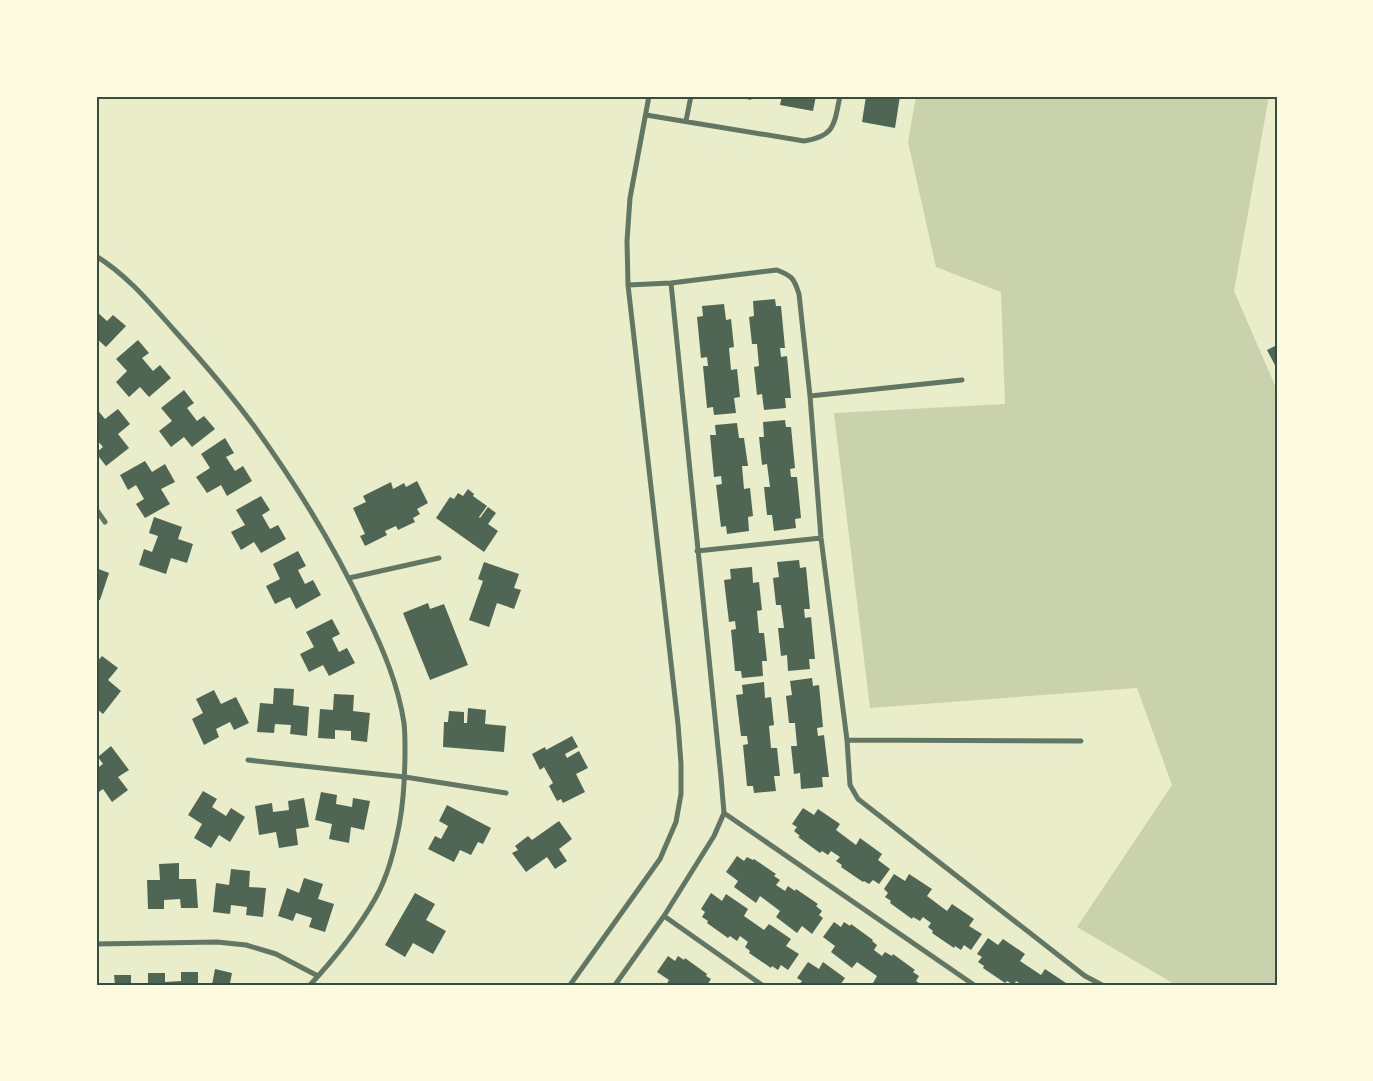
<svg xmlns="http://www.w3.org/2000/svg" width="1373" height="1081" viewBox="0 0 1373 1081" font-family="Poppins,sans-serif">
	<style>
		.green { fill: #cad2ad }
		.building { fill: #4f6655 }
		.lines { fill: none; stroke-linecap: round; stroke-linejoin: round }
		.minor { stroke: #617663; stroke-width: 5 }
		.neatline { fill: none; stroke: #344e41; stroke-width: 2 }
	</style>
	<rect width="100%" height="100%" fill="#e9edc9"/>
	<path class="green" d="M916 96H1269L1234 291 1277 390V985H1176L1077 927 1172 785 1137 688 870 708 834 413 1005 404 1001 292 936 267 908 142Z"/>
	<path class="building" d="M734 96H752L751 100Z
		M782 96H816L813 111 780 105Z
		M866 96H900L895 128 862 122Z
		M775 299 776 306H781L785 348H780L781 357 787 356 791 398H785L786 408 764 410 762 394 757 395 754 367 759 366 757 344H752L749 317 754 316 753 301Z
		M724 304 726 320 731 319 734 347 729 348 731 370 737 369 740 397 734 398 736 413 714 415 713 407 707 408 703 366H708L707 357 701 358 697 317 703 316 702 306Z
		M96 311 107 321 113 315 126 326 106 347 96 338Z
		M138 340 149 353 142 358 153 371 160 365 171 378 149 397 140 387 129 397 116 382 127 371 116 359Z
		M1277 345V369L1267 350Z
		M184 390 194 403 187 408 197 421 204 416 215 429 192 447 184 437 171 447 159 431 172 421 161 408Z
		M96 408 105 419 118 409 130 424 118 434 129 448 106 466 96 453 103 447 96 439Z
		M785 420 786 427H791L795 468 790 469 791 477H797L801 518 795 519 796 528 774 531 772 515H767L764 487H770L767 464 762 465 759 437H764L763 422Z
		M737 423 739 438H744L748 466H742L744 489 750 488 753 516 748 517 749 531 727 534 726 526 721 527 716 485 722 484 721 476 714 477 710 435H716L715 425Z
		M225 438 234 453 226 457 235 471 243 466 252 481 227 496 221 485 207 493 196 477 210 468 201 454Z
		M145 461 152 472 165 464 175 482 161 489 170 504 145 518 136 504 144 499 136 485 128 490 120 475Z
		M417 481 428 503 417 509 420 514 413 518 415 522 398 530 396 526 385 531 387 535 365 546 360 536 365 534 353 508 366 502 363 496 391 482 393 489 404 483 406 487Z
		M468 489 474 494 473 496 487 506 479 517 480 518 488 507 496 513 488 524 498 531 484 552 436 518 450 497 454 499 458 493 463 496Z
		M261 496 270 510 262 515 270 529 278 525 286 539 261 553 254 542 241 550 231 532 245 525 236 510Z
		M154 517 182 527 178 539 193 544 187 563 171 558 166 574 139 565 144 549 152 552 158 536 149 533Z
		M298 551 306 566 298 570 305 584 313 580 321 595 296 609 290 597 275 604 266 586 280 579 273 564Z
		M799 560 800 568 806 567 810 609H804L805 618 811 617 815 659H809L810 669 788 671 787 655 781 656 778 628H784L781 605H776L773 578 779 577 777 562Z
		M484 562 519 574 514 588 521 590 514 609 497 603 489 627 469 620 483 581 478 579Z
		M752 567 753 583 759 582 762 610 757 611 759 633H764L767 661H762L763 676 742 678 741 671H735L731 630 736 629 735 621 729 622 724 580 731 579 730 569Z
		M96 568 109 573 100 600 96 599Z
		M428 603 430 609 444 604 468 665 430 680 403 613Z
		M332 619 340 634 332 638 339 652 347 648 355 663 329 676 323 665 309 672 300 654 314 647 306 632Z
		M102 656 118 668 108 680 121 691 103 714 96 708V663Z
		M812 678 813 686 819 685 823 727 817 728 818 736 824 735 829 777H822L823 787 801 789 800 773 794 774 791 746H797L795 723H789L786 696 792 695 790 681Z
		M764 682 765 698 771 697 774 725 769 726 771 748H777L780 776H774L776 791 754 793 753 786H747L743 745 748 744 747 736H741L736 695 743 694 742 685Z
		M274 688 294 689 293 705 309 707 307 736 290 734 291 725 275 724 274 733 257 732 260 703 273 704Z
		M214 690 221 704 236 697 249 723 234 730 230 722 216 729 219 737 204 745 192 719 203 713 196 699Z
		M334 694 354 695 353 711 370 713 367 742 351 740V731L335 730V739L318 738 320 709 333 710Z
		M468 708 486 710 485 724 506 726 504 752 443 747 444 722H448L449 711 464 712V723H467Z
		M572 736 578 747 565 754 567 758 579 751 588 768 576 774 585 792 563 803 561 799 557 801 549 786 553 783 544 767 540 770 532 754 545 747 546 750Z
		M111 746 129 770 118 777 128 790 112 802 103 789 96 794V769L103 764 98 757Z
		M203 791 217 799 212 807 226 816 231 808 245 817 230 842 219 835 211 848 194 838 202 824 188 815Z
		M321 792 337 795 336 804 352 807 353 798 370 801 364 830 351 827 349 843 329 839 332 824 315 820Z
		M304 798 309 827 296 829 298 845 279 848 276 832 259 835 255 806 272 803 273 812 289 810 288 801Z
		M447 805 491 828 483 844 478 842 471 855 460 850 454 862 428 849 435 836 441 839 448 826 439 821Z
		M803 808 814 815 818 809 840 824 836 830 856 845 860 838 882 854 878 860 890 869 879 884 873 880 869 884 864 881 863 882 841 867 842 865 836 861 840 857 831 851 828 855 822 851 820 853 798 837 800 836 794 831 797 827 792 824Z
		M559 821 572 839 559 849 567 861 555 869 547 857 526 872 512 853 518 850 515 846 528 836 532 840Z
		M737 856 744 861 747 857 753 860 754 859 776 874 774 876 780 880 776 885 785 891 788 886 795 891 796 889 818 904 816 906 822 911 819 915 823 918 812 934 802 926 797 933 776 917 780 911 760 896 756 903 734 887 738 881 726 872Z
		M179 863V879H196L198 908H181L180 899 164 900V909H148L147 880H160L159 864Z
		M231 869 250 871 249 887 266 888 263 917 246 915 247 907 231 905 230 914 213 912 216 883 229 885Z
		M894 874 905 881 909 874 932 889 927 896 947 911 952 904 974 919 969 926 982 934 971 950 964 945 961 950 955 946 954 948 932 933 933 931 928 927 931 923 923 917 920 921 913 917 912 919 890 903 891 901 885 897 888 893 884 889Z
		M304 878 323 884 318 899 334 904 325 932 309 927 312 918 296 913 293 921 278 916 287 888 299 893Z
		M415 893 435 904 426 920 446 931 433 954 413 943 405 957 385 945Z
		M711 893 722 901 726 894 748 909 744 916 764 930 769 924 791 939 786 946 799 954 788 970 781 965 778 970 772 966 771 968 749 953 750 951 745 947 748 942 740 936 737 941 730 936 728 938 707 923 708 921 702 917 705 912 701 909Z
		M834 922 841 927 844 922 850 926 851 924 873 940 872 941 877 945 874 950 882 956 885 952 892 956 893 954 915 970 913 972 919 976 916 981 922 985H875L873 983 877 976 857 962 852 968 831 952 835 946 823 937Z
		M988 938 998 945 1003 939 1025 954 1020 961 1041 975 1045 969 1069 985H1022L1016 981 1014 985 1007 981 1005 983 983 968 984 966 978 962 982 957 977 954Z
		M668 956 675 961 678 956 684 960 685 958 707 974 706 976 711 979 707 985H666L669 980 657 972Z
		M808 962 819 969 823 962 845 978 840 985H799L802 981 797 978Z
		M215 969 232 973 230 983 236 985H212Z
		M181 972H198V985H148V973H165V982L181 981Z
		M114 975H131V985H115Z"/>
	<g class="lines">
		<path class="minor" d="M646 115 804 141C835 136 834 125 840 96
			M686 121 691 96
			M96 256C127 275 150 303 174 330 202 361 229 392 254 426 298 487 334 545 366 614 383 649 398 684 404 723 405 731 405 740 405 749 405 775 404 800 399 826 394 851 388 876 375 899 358 929 334 959 310 985
			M628 285 671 283 777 270C792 276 794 278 799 294L810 396 821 538 847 740 850 785 858 799 1085 976 1102 985
			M810 396 962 380
			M96 509 105 522
			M697 551 821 538
			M349 578 439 558
			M847 740 1081 741
			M248 760 405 777 506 793
			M724 813 974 985
			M664 916 762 985
			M96 944 217 942 246 945 276 954 318 976
			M570 985 660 859 676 822 681 794V764L678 724 628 285 627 241 630 198 649 96
			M615 985 664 916 714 836 724 813 721 777 671 283"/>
	</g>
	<rect width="1373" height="1081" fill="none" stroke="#fefae0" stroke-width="195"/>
	<rect x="98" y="98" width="1178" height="886" class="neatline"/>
</svg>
